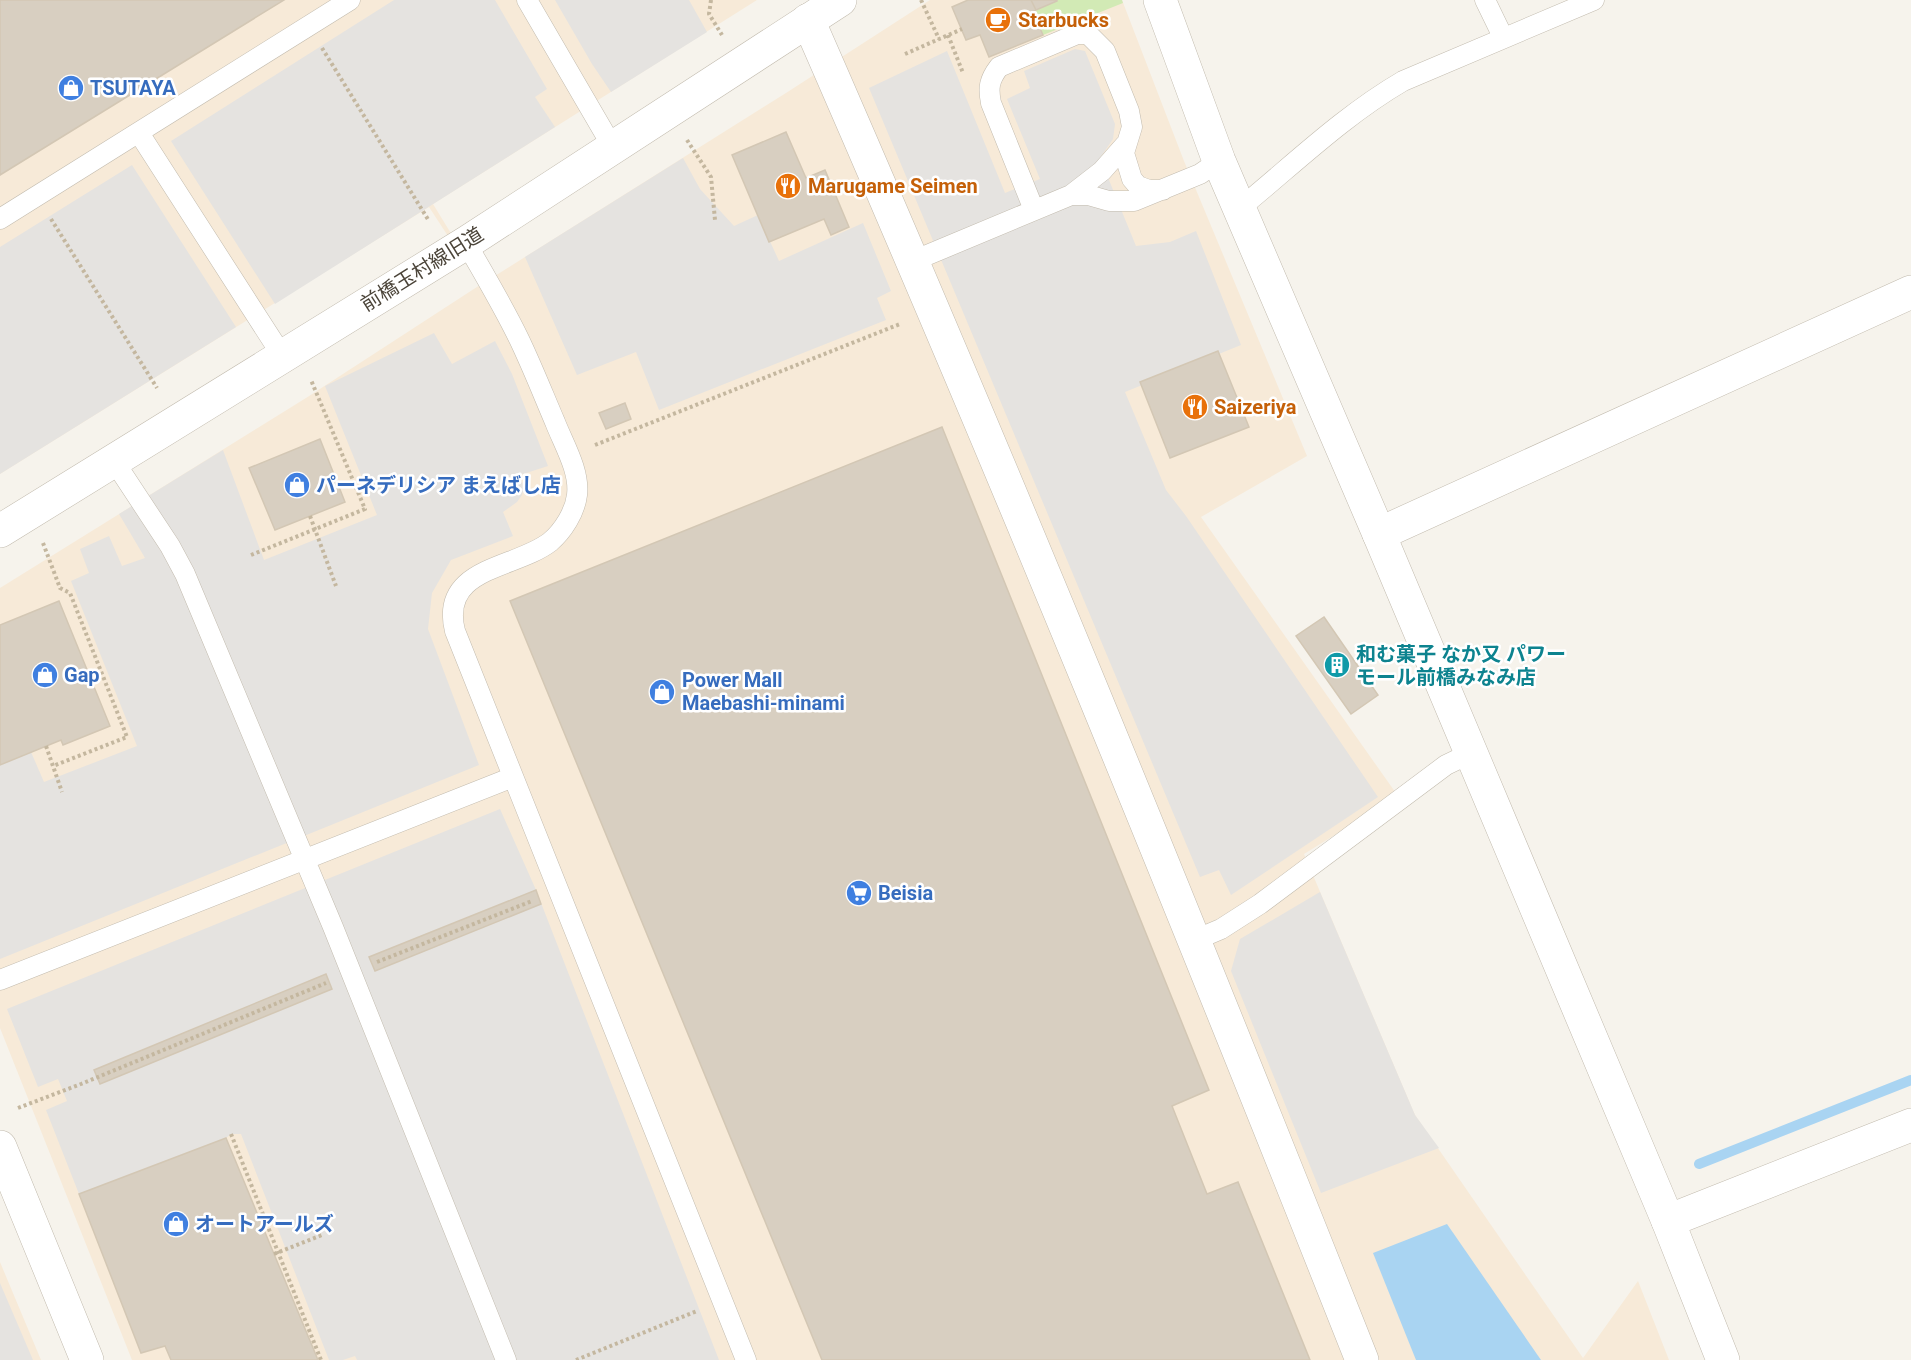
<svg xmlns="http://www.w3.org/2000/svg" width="1911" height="1360" viewBox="0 0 1911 1360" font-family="Roboto,'Noto Sans JP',sans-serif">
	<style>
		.commercial { fill: #f7ead8 }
		.green { fill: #d2eab5 }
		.parking { fill: #e5e3e0 }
		.water { fill: #a9d4f2 }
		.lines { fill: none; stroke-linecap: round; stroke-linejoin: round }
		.stream { stroke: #a9d4f2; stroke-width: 10 }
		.building { fill: #d8cfc1; stroke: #d3c7b4; stroke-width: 1.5 }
		.service-casing { stroke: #c2bbae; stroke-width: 21 }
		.minor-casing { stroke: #c2bbae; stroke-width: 34 }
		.tertiary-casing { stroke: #c2bbae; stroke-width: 34 }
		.path { stroke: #c4b79f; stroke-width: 4; stroke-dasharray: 3 3; stroke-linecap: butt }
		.service { stroke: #fff; stroke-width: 20 }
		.minor { stroke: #fff; stroke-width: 33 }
		.tertiary { stroke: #fff; stroke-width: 33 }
		.labels { text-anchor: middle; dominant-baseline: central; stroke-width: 5; stroke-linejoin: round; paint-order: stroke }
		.food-label { font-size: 20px; font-weight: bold; fill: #c56008; stroke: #fff; text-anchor: start }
		.shop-label { font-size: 20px; font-weight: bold; fill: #366cbe; stroke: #fff; text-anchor: start }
		.street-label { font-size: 20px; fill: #4b4439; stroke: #fff }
		.culture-label { font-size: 20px; font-weight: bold; fill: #0d838f; stroke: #fff; text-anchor: start }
	</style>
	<rect width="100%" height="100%" fill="#f6f3ec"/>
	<path class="commercial" d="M0 0H757L433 204 482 284 786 93 930 0H1122L1184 161 1307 456 1201 517 1398 796 1304 854 1415 1115 1583 1358 1638 1281 1669 1360H132L0 1028V588L306 398 480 285 429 207 0 474Z
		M0 1262 41 1360H0Z"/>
	<path class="green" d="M1057 0H1122L1123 3 1043 35 1033 12Z"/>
	<path class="parking" d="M394 0H495L547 89 535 97 555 127 275 304 171 141Z
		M555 0H689L707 32 611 92 592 64Z
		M1075 49 1085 51 1115 124 1113 139 1100 158 1136 246 1170 242 1196 231 1241 345 1125 392 1166 490 1186 516 1378 797 1231 895 1219 870 1200 877 869 88 947 51 1005 193 1040 179 1007 99 1030 88 1024 71Z
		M683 158 700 189 734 226 758 215 779 261 863 223 891 291 877 298 886 320 659 410 636 352 577 375 525 257Z
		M132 165 236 327 0 474V247Z
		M434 333 452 364 495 341 512 374 548 466 520 475 524 488 522 495 517 502 503 512 513 536 451 560 432 593 428 629 479 765 0 959V765L31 752 44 782 137 746 71 581 89 573 80 549 109 536 122 566 145 558 119 514 223 450 264 560 377 515 325 386Z
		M500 809 536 890 719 1360H357L355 1356 343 1360H329L241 1134H231L226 1138 79 1194 46 1110 67 1101 58 1079 38 1087 7 1009Z
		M1320 892 1415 1115 1439 1148 1321 1193 1231 971 1240 939Z
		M0 1283 33 1360H0Z"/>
	<path class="water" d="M1447 1224 1541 1360H1416L1373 1253Z"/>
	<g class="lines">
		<path class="stream" d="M1699 1164 1911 1080"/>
	</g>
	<path class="building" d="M0 0H284L0 175Z
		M968 0H1031L1036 10 1033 12 1043 35 989 57 980 35 966 40 952 7Z
		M1031 0H1057V1L1036 10Z
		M786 132 806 178 825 170 849 227 831 235 824 219 769 242 732 155Z
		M1218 351 1249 427 1170 458 1140 382Z
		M625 403 631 419 606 429 599 413Z
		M942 427 1209 1090 1172 1106 1207 1194 1238 1182 1310 1360H822L510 601Z
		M320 439 345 502 275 530 249 468Z
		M59 601 110 726 63 745 61 740 0 765V625Z
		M1324 617 1378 695 1351 714 1296 636Z
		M536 890 541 904 375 971 369 957Z
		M326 974 332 989 100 1084 94 1070Z
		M226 1138 274 1254 318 1360H171L165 1346 141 1353 79 1194Z"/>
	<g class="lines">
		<g class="service-casing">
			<path id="service" d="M527 0 612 146
				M1485 0 1503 37
				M139 133 283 357
				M1071 195 1102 171 1125 145
				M1239 209C1293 165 1343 116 1403 81L1594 0
				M1034 210 991 103C988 88 989 80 999 67L1077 34H1088L1105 51 1129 111 1132 127 1124 153 1132 179 1138 186 1149 190H1163
				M0 219 350 0
				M466 243C484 274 503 306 519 339 532 366 543 394 555 422 564 445 580 471 577 495 575 512 563 531 550 542 515 569 439 567 455 631L746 1360
				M913 261 1071 195H1088L1109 201H1134L1200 174 1219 161
				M114 461 170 546 185 574 333 927 506 1360
				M1195 940 1221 929 1260 904 1446 765 1471 753
				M0 980 513 777"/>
		</g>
		<g class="minor-casing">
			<path id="minor" d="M808 20C1002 463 1184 911 1362 1360
				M1379 534 1911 292
				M1668 1221 1911 1125"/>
		</g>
		<g class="tertiary-casing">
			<path id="tertiary" d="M1160 0 1219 161 1379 534 1668 1221 1723 1360
				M0 531 466 243 840 0
				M0 1147 87 1360"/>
		</g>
		<path class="path" d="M711 0 709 14 722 35
			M921 0 939 39
			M948 35 963 73
			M322 48 429 221
			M905 54 962 29
			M687 140 711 177 715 220
			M51 219 157 388
			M595 445 900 324
			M310 516 336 586
			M43 543 60 588 70 593 127 737 53 766
			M251 555 365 509 311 380
			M46 746 62 792
			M377 962 532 901
			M18 1108 81 1084 326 983
			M231 1134 321 1360
			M274 1254 322 1235
			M576 1360 697 1311"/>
		<use href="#service" class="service"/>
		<use href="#minor" class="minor"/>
		<use href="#tertiary" class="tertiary"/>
	</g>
	<defs>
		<g id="cafe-disc" transform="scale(1.35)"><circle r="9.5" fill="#e8710a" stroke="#fff"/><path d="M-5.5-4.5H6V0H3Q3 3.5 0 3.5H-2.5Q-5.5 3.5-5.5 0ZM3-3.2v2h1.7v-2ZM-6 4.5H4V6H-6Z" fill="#fff"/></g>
		<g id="shop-disc" transform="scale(1.35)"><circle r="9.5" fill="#3f7fe0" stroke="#fff"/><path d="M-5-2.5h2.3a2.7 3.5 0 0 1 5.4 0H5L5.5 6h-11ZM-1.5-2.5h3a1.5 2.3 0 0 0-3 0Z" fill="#fff"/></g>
		<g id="restaurant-disc" transform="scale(1.35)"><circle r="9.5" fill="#e8710a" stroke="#fff"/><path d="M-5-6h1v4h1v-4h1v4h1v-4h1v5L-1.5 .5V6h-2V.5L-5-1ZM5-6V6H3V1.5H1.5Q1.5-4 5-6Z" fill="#fff"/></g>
		<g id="building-disc" transform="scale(1.35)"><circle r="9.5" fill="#0f9aa8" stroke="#fff"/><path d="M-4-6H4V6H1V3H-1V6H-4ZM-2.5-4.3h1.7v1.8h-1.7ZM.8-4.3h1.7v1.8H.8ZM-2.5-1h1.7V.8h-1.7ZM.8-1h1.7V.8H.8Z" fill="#fff"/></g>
		<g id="supermarket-disc" transform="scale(1.35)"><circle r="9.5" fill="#3f7fe0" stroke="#fff"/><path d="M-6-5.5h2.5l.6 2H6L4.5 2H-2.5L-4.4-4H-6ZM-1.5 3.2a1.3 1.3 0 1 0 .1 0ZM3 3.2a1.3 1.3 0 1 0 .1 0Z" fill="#fff"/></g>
	</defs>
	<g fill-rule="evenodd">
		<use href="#cafe-disc" x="998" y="20"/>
		<use href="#shop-disc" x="71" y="88"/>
		<use href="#restaurant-disc" x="788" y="186"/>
		<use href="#restaurant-disc" x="1195" y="407"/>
		<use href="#shop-disc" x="297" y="485"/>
		<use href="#building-disc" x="1337" y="665"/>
		<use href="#shop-disc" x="45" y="675"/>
		<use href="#shop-disc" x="662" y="692"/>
		<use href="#supermarket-disc" x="859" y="893"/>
		<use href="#shop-disc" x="176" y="1224"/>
	</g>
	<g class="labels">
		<g class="food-label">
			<text x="1018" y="20">Starbucks</text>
			<text x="808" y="186">Marugame Seimen</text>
			<text x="1214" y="407">Saizeriya</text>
		</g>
		<g class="shop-label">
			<text x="90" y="88">TSUTAYA</text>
			<text x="316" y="485">パーネデリシア まえばし店</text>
			<text x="64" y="675">Gap</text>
			<text x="682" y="680">Power Mall<tspan x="682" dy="23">Maebashi-minami</tspan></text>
			<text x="878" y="893">Beisia</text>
			<text x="195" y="1224">オートアールズ</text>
		</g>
		<g class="street-label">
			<text transform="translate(422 269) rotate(-32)">前橋玉村線旧道</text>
		</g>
		<g class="culture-label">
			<text x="1356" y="654">和む菓子 なか又 パワー<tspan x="1356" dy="23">モール前橋みなみ店</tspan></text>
		</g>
	</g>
</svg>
